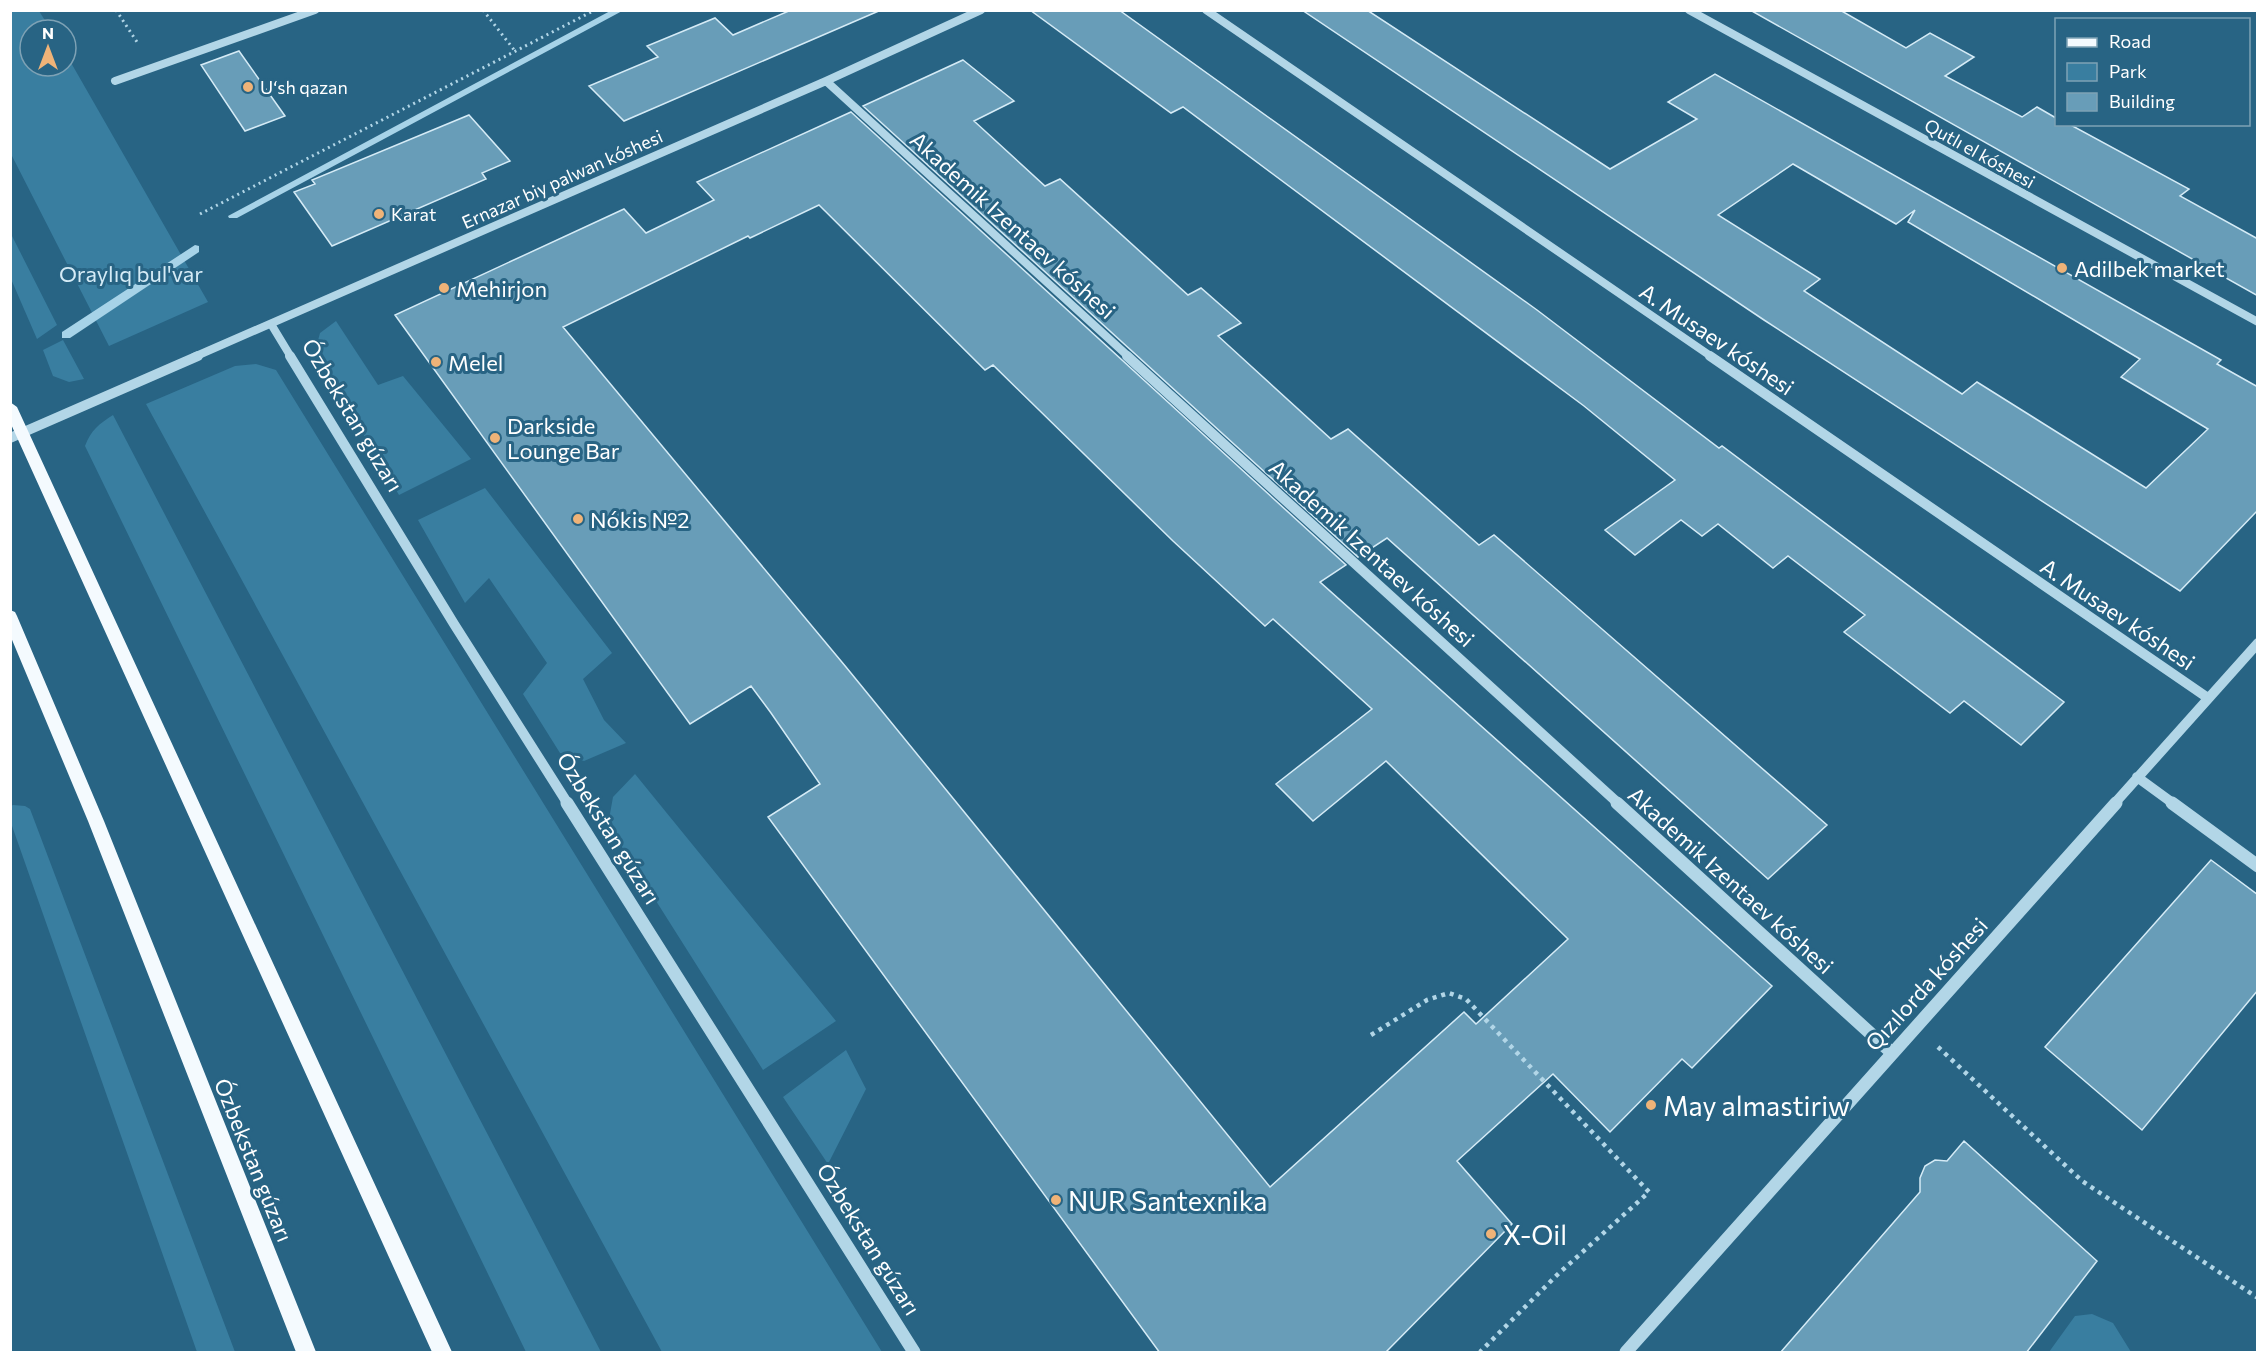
<svg xmlns="http://www.w3.org/2000/svg" width="2268" height="1363" viewBox="0 0 2268 1363" font-family="Commissioner,sans-serif">
	<style>
		.green { fill: #397ea0 }
		.lines { fill: none; stroke-linecap: round; stroke-linejoin: round }
		.stream { fill: #a7d3e8; fill-rule: evenodd }
		.building { fill: #689db8; stroke: #d5ebf6; stroke-width: 1.5; fill-rule: evenodd }
		.path-far1 { stroke: #b2d6e7; stroke-width: 3; stroke-dasharray: 2 4; stroke-linecap: butt }
		.path { stroke: #b2d6e7; stroke-width: 4.5; stroke-dasharray: 4 5; stroke-linecap: butt }
		.minor-far2 { stroke: #b2d6e7; stroke-width: 8 }
		.minor-far1 { stroke: #b2d6e7; stroke-width: 10 }
		.minor { stroke: #b2d6e7; stroke-width: 13 }
		.major { fill: #f4fafe; fill-rule: evenodd }
		.poi-dot { fill: #efb378; stroke: #286484; stroke-width: 2 }
		.labels { text-anchor: middle; dominant-baseline: central; stroke-width: 6; stroke-linejoin: round; paint-order: stroke }
		.far-poi-label { font-size: 18px; fill: #fff; stroke: #286484; text-anchor: start }
		.far-street-label { font-size: 18px; fill: #fff; stroke: #286484 }
		.street-label { font-size: 22px; fill: #fff; stroke: #286484 }
		.poi-label { font-size: 22px; fill: #fff; stroke: #286484; text-anchor: start }
		.park-label { font-size: 22px; fill: #d5ebf6; stroke: #286484 }
		.near-poi-label { font-size: 27px; fill: #fff; stroke: #286484; text-anchor: start }
	</style>
	<rect width="100%" height="100%" fill="#286484"/>
	<path class="green" d="M11 10 39 11 51 30H30V66H66V54L208 302 109 346 11 154Z
		M11 234 57 325 37 339 11 279Z
		M336 321 378 385 403 376 471 459 399 495 319 359 316 348 320 333Z
		M63 340 84 379 69 382 53 376 43 350Z
		M256 364 276 370 882 1352H662L146 404 235 366Z
		M113 415 601 1352H526L85 446C91 430 99 424 113 415Z
		M485 488 612 653 583 679 604 720 626 743 584 761 560 753 523 694 547 663 489 578 465 603 418 520Z
		M635 774 836 1021 763 1070 608 825 613 797Z
		M13 805 25 806 30 809 235 1352H197L11 823V806Z
		M846 1050 866 1089 828 1164 783 1097Z
		M2092 1314 2113 1323 2131 1352H2049L2075 1316Z"/>
	<g class="lines">
		<path class="stream" d="M612 10H624L237 218H229L228 216Z
			M195 245 199 246V252L70 338H62V332Z"/>
	</g>
	<path class="building" d="M791 10H881L624 121 589 86 658 57 647 46 715 18 733 35Z
		M1030 10H1119L1537 310 1719 448 1722 446 2064 702 2021 745 1964 701 1950 713 1844 632 1865 615 1788 556 1773 568 1718 524 1702 536 1681 520 1635 555 1605 530 1675 480 1584 406 1183 107 1171 113Z
		M1302 10H1367L1610 169 1697 119 1668 102 1715 74 2221 360 2217 364 2258 387V510L2180 591 1764 320ZM1793 164 1896 224 1915 210 1908 222 2140 359 2121 377 2208 429 2146 488 1977 382 1962 394 1804 291 1820 279 1718 215Z
		M1750 10H1840L1906 48 1930 33 1974 57 1945 76 2022 117 2037 107 2056 118V124H2069L2189 189 2180 196 2258 239V296Z
		M239 51 285 116 245 131 201 65Z
		M963 60 1014 101 974 121 1045 186 1060 179 1188 295 1201 288 1241 323 1218 336 1331 439 1348 429 1479 545 1494 535 1827 825 1768 879 1387 538 1358 557 863 106Z
		M851 112 1346 565 1320 582 1772 986 1692 1068 1682 1059 1610 1132 1553 1074 1457 1161 1512 1224 1385 1353H1160L768 817 820 784 771 713 751 686 690 724 395 315 624 209 646 233 714 200 697 182ZM819 205 985 370 993 365 1173 541 1265 626 1273 619 1372 709 1276 784 1313 821 1386 761 1568 939 1476 1024 1464 1012 1270 1187 846 667 563 327 748 236 750 238Z
		M469 115 510 161 482 173 486 179 332 246 294 192 315 184 312 180Z
		M2211 860 2258 895V990L2142 1130 2045 1047Z
		M1964 1141 2097 1261 2026 1353H1780L1920 1192V1178L1925 1166 1935 1160 1947 1161Z"/>
	<g class="lines">
		<path class="path-far1" d="M116 10 137 42
			M483 10 515 51
			M200 214 595 10"/>
		<path class="path" d="M1371 1035 1427 1000 1449 993 1466 999 1649 1192 1557 1275 1480 1352
			M1938 1047 2082 1181 2258 1298"/>
		<path class="minor-far2" d="M1206 10 1712 357
			M1689 10 2258 322
			M115 81 315 10
			M826 81 1129 357
			M271 324 291 357
			M194 357 826 81 981 10"/>
		<path class="minor-far1" d="M290 356 454 624 568 804
			M1127 356 1619 804
			M1710 356 2208 698
			M10 438 198 356
			M2137 777 2174 804
			M2114 804 2258 643"/>
		<path class="minor" d="M567 803 914 1352
			M1617 803 1892 1053
			M2172 803 2258 866
			M1626 1352 2116 803"/>
		<path class="major" d="M10 402 17 407 452 1352H432L10 422Z
			M10 610 15 612 17 616 104 821 316 1352H296L88 821 10 635Z"/>
	</g>
	<g class="poi-dot">
		<circle cx="248" cy="87" r="6"/>
		<circle cx="379" cy="214" r="6"/>
		<circle cx="2062" cy="268" r="6"/>
		<circle cx="444" cy="288" r="6"/>
		<circle cx="436" cy="362" r="6"/>
		<circle cx="495" cy="438" r="6"/>
		<circle cx="578" cy="519" r="6"/>
		<circle cx="1651" cy="1105" r="6"/>
		<circle cx="1056" cy="1200" r="6"/>
		<circle cx="1491" cy="1234" r="6"/>
	</g>
	<g class="labels">
		<g class="far-poi-label">
			<text x="260" y="87">Uʻsh qazan</text>
			<text x="391" y="214">Karat</text>
		</g>
		<g class="far-street-label">
			<text transform="translate(1980 153) rotate(29)">Qutlı el kóshesi</text>
			<text transform="translate(562 179) rotate(-24)">Ernazar biy palwan kóshesi</text>
		</g>
		<g class="street-label">
			<text transform="translate(1013 225) rotate(42)">Akademik Izentaev kóshesi</text>
			<text transform="translate(1717 339) rotate(34)">A. Musaev kóshesi</text>
			<text transform="translate(353 415) rotate(59)">Ózbekstan gúzarı</text>
			<text transform="translate(1372 553) rotate(42)">Akademik Izentaev kóshesi</text>
			<text transform="translate(2118 614) rotate(34)">A. Musaev kóshesi</text>
			<text transform="translate(609 828) rotate(58)">Ózbekstan gúzarı</text>
			<text transform="translate(1731 880) rotate(42)">Akademik Izentaev kóshesi</text>
			<text transform="translate(1926 984) rotate(-48)">Qızılorda kóshesi</text>
			<text transform="translate(254 1160) rotate(68)">Ózbekstan gúzarı</text>
			<text transform="translate(869 1239) rotate(58)">Ózbekstan gúzarı</text>
		</g>
		<g class="poi-label">
			<text x="2074" y="268">Adilbek market</text>
			<text x="456" y="288">Mehirjon</text>
			<text x="448" y="362">Melel</text>
			<text x="507" y="425">Darkside<tspan x="507" dy="25">Lounge Bar</tspan></text>
			<text x="590" y="519">Nókis №2</text>
		</g>
		<g class="park-label">
			<text x="131" y="273">Oraylıq bul'var</text>
		</g>
		<g class="near-poi-label">
			<text x="1663" y="1105">May almastiriw</text>
			<text x="1068" y="1200">NUR Santexnika</text>
			<text x="1503" y="1234">X-Oil</text>
		</g>
	</g>
	<rect width="2268" height="1363" fill="none" stroke="#ffffff" stroke-width="24"/>
	<rect x="2055" y="18" width="195" height="108" fill="#286484" stroke="#7ea2b5" stroke-width="1.5"/>
	<rect x="2067" y="38" width="30" height="9" fill="#f4fafe" stroke="#7ea2b5" stroke-width="1.5"/>
	<text x="2109" y="48" font-size="18" fill="#ffffff">Road</text>
	<rect x="2067" y="63" width="30" height="18" fill="#397ea0" stroke="#7ea2b5" stroke-width="1.5"/>
	<text x="2109" y="78" font-size="18" fill="#ffffff">Park</text>
	<rect x="2067" y="93" width="30" height="18" fill="#689db8" stroke="#7ea2b5" stroke-width="1.5"/>
	<text x="2109" y="108" font-size="18" fill="#ffffff">Building</text>
	<g transform="translate(48 48)"><circle r="28" fill="#286484" stroke="#7ea2b5" stroke-width="1.5"/>
	<path d="M0-4.5L10 22L0 15L-10 22Z" fill="#efb378"/>
	<text y="-9" font-size="16" font-weight="bold" text-anchor="middle" fill="#ffffff">N</text>
	</g>
</svg>
